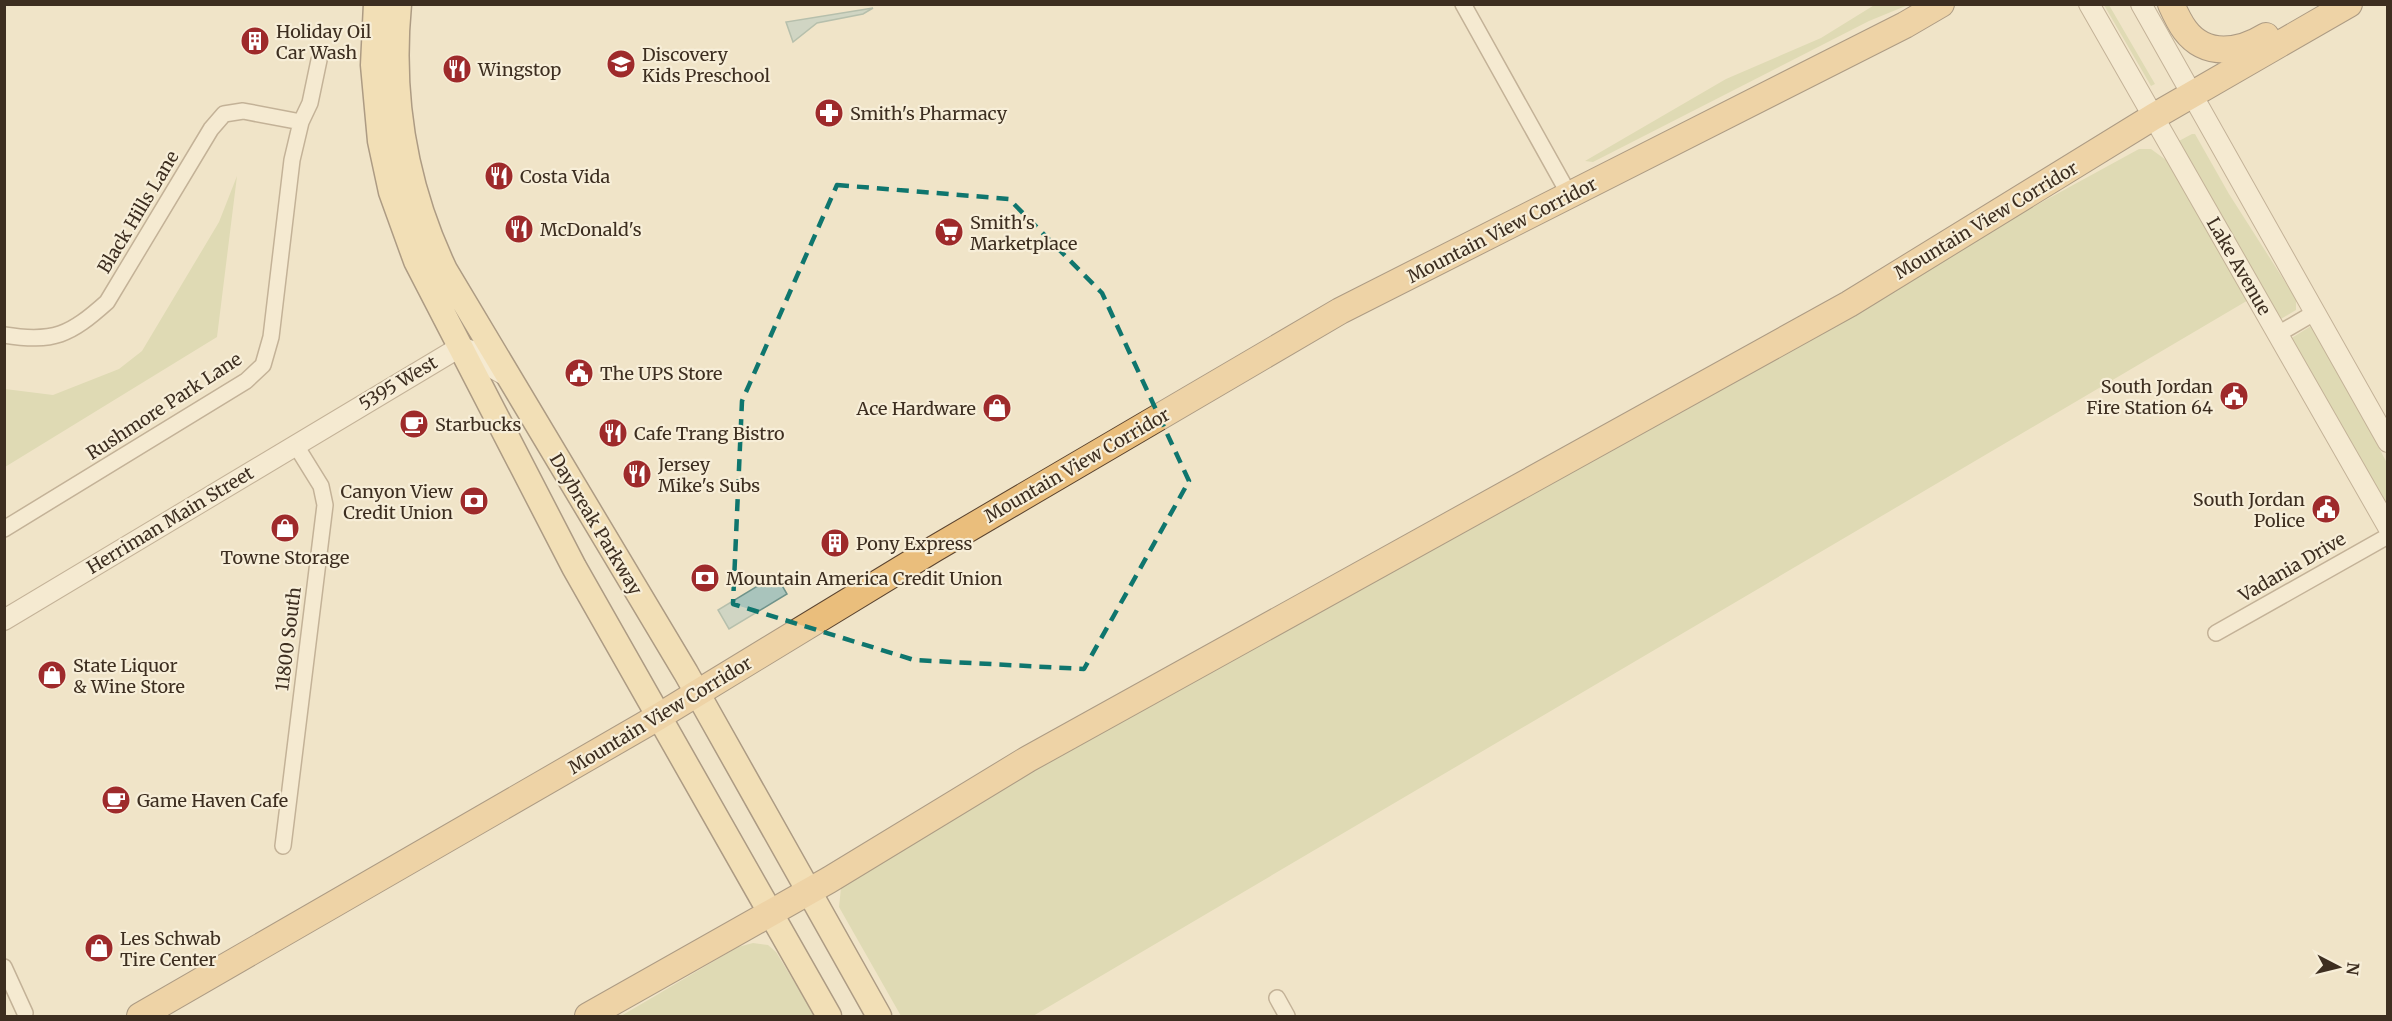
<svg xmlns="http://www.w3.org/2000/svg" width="2392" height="1021" viewBox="0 0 2392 1021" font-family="Merriweather,serif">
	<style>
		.green { fill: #c9cf9b }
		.water { fill: #a9c4bc; stroke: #6f938a; stroke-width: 1.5 }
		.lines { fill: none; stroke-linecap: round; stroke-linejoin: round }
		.minor-casing { stroke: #8d765c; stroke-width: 18 }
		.tertiary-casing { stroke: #8d765c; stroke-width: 22 }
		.primary-casing { stroke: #5b4430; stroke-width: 27 }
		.trunk-casing { stroke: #5b4430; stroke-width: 28 }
		.minor { stroke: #faf1dc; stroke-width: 15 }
		.tertiary { stroke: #faf1dc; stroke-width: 20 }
		.primary { stroke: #f3d9a0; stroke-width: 24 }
		.trunk { stroke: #eabe7c; stroke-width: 26 }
		.marked { fill: none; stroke: #0f766e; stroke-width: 4.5; stroke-dasharray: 12 8; stroke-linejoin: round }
		.labels { text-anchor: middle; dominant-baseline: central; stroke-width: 4.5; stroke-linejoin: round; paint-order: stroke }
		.poi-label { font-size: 18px; fill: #3d2e20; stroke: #f7eed8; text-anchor: start }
		.street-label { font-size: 18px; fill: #3d2e20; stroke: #f7eed8 }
	</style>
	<rect width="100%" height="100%" fill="#f0e4c8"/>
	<path class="green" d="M1876 4 1908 5 1869 21 1593 162 1585 161 1726 79 1821 38Z
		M2104 5H2109L2155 84 2151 86Z
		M2192 134H2195L2229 194 2296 299V310L2279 320 2177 142Z
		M2139 149H2151L2166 160 2250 299 1033 1016H901L839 907 841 888 849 879 1051 761 1991 230Z
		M237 176 217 337 5 467V389L53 395 119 369 142 351 219 222Z
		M2311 326 2315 329 2387 463V505L2384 506 2290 339Z
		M753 943 768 945 776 952 815 1016H621L738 947Z"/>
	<path class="water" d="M873 8 863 14 817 23 793 42 786 22Z
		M776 575 787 594 729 629 718 610Z"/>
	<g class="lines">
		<g class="minor-casing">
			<path id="minor" d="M1463 4 1570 196
				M2278 334 2314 313
				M4 335C54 343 70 335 107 302L211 129 224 114 243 111 301 122
				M4 529 246 381 263 365 271 337 292 160 301 122 310 103 319 60
				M2216 633 2388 536
				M283 846 325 505 321 486 295 444
				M4 967 25 1013
				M1277 998 1287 1016"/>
		</g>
		<g class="tertiary-casing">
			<path id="tertiary" d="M2089 4 2388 527
				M2141 4 2388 442
				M4 620 460 347 481 354 489 366 505 375"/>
		</g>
		<g class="primary-casing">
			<path id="primary" d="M376 4 373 65 380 141 391 192 416 261 574 567 829 1016
				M399 4C390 98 405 186 445 270L686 673 879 1016"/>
		</g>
		<g class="trunk-casing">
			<path id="trunk" d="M2171 4C2175 13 2179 22 2185 30 2206 58 2240 52 2266 36
				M140 1016 658 717 934 549 1340 311 1905 25 1941 4
				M588 1016 829 880 1028 759 1849 304 2153 117 2349 4"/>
		</g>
		<use href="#minor" class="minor"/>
		<use href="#tertiary" class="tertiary"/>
		<use href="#primary" class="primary"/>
		<use href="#trunk" class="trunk"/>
	</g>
	<path d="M0 0H2392V1021H0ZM837 185 1009 199 1102 293 1189 481 1084 669 914 660 733 604 742 401Z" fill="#f0e4c8" fill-opacity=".55" fill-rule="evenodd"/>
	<path class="marked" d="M837 185 1009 199 1102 293 1189 481 1084 669 914 660 733 604 742 401Z"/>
	<defs>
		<g id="building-disc" transform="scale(1.5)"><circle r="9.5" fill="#9e2a2b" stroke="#f7eed8"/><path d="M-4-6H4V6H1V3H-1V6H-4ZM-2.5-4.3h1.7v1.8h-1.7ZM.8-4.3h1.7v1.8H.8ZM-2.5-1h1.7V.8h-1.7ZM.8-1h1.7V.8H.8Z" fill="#fff"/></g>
		<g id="school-disc" transform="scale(1.5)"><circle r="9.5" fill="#9e2a2b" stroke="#f7eed8"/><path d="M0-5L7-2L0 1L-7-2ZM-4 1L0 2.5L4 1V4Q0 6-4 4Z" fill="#fff"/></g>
		<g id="restaurant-disc" transform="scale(1.5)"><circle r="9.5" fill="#9e2a2b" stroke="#f7eed8"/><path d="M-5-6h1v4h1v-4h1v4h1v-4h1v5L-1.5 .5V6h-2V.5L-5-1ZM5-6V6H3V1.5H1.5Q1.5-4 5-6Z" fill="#fff"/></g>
		<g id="pharmacy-disc" transform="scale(1.5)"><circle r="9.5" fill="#9e2a2b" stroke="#f7eed8"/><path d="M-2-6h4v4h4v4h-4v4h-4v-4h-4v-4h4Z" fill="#fff"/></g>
		<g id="supermarket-disc" transform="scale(1.5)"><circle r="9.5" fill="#9e2a2b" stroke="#f7eed8"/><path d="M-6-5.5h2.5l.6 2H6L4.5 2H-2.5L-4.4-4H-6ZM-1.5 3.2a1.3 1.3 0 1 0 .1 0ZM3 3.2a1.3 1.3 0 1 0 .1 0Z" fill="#fff"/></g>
		<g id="civic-disc" transform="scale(1.5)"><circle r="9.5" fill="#9e2a2b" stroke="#f7eed8"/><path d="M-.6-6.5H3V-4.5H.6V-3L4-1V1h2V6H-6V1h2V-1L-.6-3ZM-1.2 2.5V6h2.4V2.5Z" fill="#fff"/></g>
		<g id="shop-disc" transform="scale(1.5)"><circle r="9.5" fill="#9e2a2b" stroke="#f7eed8"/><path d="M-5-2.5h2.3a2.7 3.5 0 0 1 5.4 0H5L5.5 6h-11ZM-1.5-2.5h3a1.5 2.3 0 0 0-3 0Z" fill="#fff"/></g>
		<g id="cafe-disc" transform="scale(1.5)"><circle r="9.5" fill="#9e2a2b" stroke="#f7eed8"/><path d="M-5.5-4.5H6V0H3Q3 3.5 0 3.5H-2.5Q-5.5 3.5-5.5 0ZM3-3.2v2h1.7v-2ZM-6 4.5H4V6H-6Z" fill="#fff"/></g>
		<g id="bank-disc" transform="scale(1.5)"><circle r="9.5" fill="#9e2a2b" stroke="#f7eed8"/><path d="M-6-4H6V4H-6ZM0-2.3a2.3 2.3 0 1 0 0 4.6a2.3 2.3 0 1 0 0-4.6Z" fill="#fff"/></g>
	</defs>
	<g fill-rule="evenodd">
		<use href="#building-disc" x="255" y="41"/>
		<use href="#school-disc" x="621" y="64"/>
		<use href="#restaurant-disc" x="457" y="69"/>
		<use href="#pharmacy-disc" x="829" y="113"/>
		<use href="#restaurant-disc" x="499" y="176"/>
		<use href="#restaurant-disc" x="519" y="229"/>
		<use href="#supermarket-disc" x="949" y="232"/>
		<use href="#civic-disc" x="579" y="373"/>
		<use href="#civic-disc" x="2234" y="396"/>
		<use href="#shop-disc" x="997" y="408"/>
		<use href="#cafe-disc" x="414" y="424"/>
		<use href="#restaurant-disc" x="613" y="433"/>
		<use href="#restaurant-disc" x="637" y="474"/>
		<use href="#bank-disc" x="474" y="501"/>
		<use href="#civic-disc" x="2326" y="509"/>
		<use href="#shop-disc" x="285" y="528"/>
		<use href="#building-disc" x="835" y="543"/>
		<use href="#bank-disc" x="705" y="578"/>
		<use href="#shop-disc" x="52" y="675"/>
		<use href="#cafe-disc" x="116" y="800"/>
		<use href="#shop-disc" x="99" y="948"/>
	</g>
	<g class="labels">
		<g class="poi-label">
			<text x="276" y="31">Holiday Oil<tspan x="276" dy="21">Car Wash</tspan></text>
			<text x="642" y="54">Discovery<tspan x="642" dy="21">Kids Preschool</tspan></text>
			<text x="478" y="69">Wingstop</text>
			<text x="850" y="113">Smith's Pharmacy</text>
			<text x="520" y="176">Costa Vida</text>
			<text x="970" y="222">Smith's<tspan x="970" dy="21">Marketplace</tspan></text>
			<text x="540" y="229">McDonald's</text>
			<text x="600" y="373">The UPS Store</text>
			<text x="2213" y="386" text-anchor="end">South Jordan<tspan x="2213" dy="21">Fire Station 64</tspan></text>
			<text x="976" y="408" text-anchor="end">Ace Hardware</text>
			<text x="435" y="424">Starbucks</text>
			<text x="634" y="433">Cafe Trang Bistro</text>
			<text x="658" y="464">Jersey<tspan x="658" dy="21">Mike's Subs</tspan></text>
			<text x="453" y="491" text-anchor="end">Canyon View<tspan x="453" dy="21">Credit Union</tspan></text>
			<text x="2305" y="499" text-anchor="end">South Jordan<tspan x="2305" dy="21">Police</tspan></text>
			<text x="856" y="543">Pony Express</text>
			<text x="285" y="557" text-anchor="middle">Towne Storage</text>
			<text x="726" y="578">Mountain America Credit Union</text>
			<text x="73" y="665">State Liquor<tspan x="73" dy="21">&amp; Wine Store</tspan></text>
			<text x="137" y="800">Game Haven Cafe</text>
			<text x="120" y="938">Les Schwab<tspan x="120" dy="21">Tire Center</tspan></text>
		</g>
		<g class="street-label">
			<text transform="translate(138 212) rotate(-59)">Black Hills Lane</text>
			<text transform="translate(1986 220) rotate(-31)">Mountain View Corridor</text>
			<text transform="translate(1502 230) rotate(-27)">Mountain View Corridor</text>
			<text transform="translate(2239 266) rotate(60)">Lake Avenue</text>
			<text transform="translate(398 383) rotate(-31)">5395 West</text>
			<text transform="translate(164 406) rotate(-33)">Rushmore Park Lane</text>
			<text transform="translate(1077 465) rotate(-30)">Mountain View Corridor</text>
			<text transform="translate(170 520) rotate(-31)">Herriman Main Street</text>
			<text transform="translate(596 524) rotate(59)">Daybreak Parkway</text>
			<text transform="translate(2292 567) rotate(-30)">Vadania Drive</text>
			<text transform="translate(288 639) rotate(-83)">11800 South</text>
			<text transform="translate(660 715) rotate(-31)">Mountain View Corridor</text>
		</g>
	</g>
	<rect width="2392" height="1021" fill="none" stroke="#3d2e20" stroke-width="12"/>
	<g transform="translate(2338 967) rotate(97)" stroke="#f7eed8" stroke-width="4.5" paint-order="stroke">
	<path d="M0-4.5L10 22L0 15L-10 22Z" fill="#3d2e20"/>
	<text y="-9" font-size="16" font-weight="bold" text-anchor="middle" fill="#3d2e20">N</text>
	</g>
</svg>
